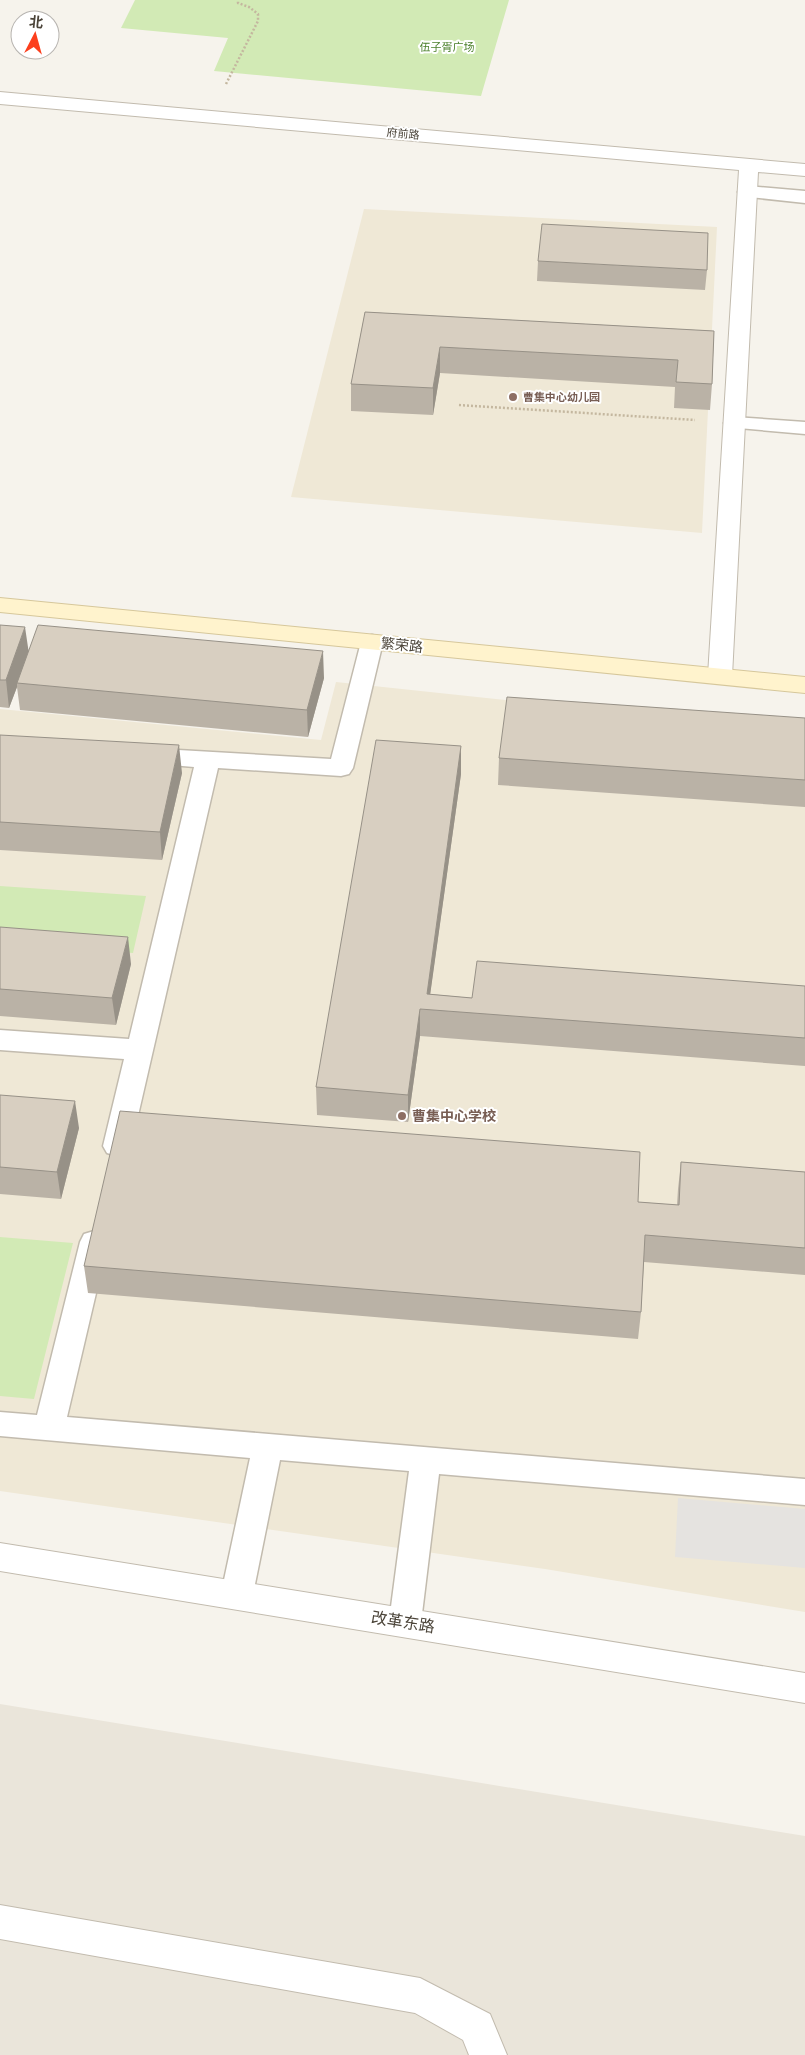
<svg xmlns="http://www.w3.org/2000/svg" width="805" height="2055" viewBox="0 0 805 2055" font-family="Roboto,'Noto Sans SC',sans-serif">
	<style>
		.residential { fill: #eae5da }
		.education { fill: #efe8d6 }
		.green { fill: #d2eab5 }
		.parking { fill: #e5e3e0 }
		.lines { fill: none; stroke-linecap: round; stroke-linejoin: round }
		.lane-casing { stroke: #c2bbae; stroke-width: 3 }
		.street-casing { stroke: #c2bbae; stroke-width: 2 }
		.secondary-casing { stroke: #d6c79b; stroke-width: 2 }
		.path { stroke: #c4b79f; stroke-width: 2.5; stroke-dasharray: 2 2; stroke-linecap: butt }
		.lane { fill: #fff; fill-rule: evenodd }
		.street { fill: #fff; fill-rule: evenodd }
		.secondary { fill: #fff3cd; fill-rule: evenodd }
		.wall { fill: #bab2a6 }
		.shaded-wall { fill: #979187 }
		.building { fill: #d8cfc1; stroke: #979187 }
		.education-dot { fill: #8d6e63; stroke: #fff; stroke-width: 2 }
		.labels { text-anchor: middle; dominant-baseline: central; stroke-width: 4; stroke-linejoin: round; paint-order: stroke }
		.far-park-label { font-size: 11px; fill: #4a7f2a; stroke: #fff }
		.far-street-label { font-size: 11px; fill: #4b4439; stroke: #fff }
		.far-education-label { font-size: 11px; font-weight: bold; fill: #785e54; stroke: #fff; text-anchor: start }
		.street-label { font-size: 14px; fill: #4b4439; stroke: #fff }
		.education-label { font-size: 14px; font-weight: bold; fill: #785e54; stroke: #fff; text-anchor: start }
		.near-street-label { font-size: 16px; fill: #4b4439; stroke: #fff }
	</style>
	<rect width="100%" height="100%" fill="#f6f3ec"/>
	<path class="residential" d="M0 1704 805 1836V2055H0Z"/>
	<path class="education" d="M364 209 717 227 702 533 291 497Z
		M336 682 805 732V1612L545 1569 0 1491V709L321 740Z"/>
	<path class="green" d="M135 0H509L481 96 214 71 228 38 121 28Z
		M0 886 146 896 133 953 0 943Z
		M0 1237 73 1243 34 1399 0 1396Z"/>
	<path class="parking" d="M678 1498 805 1509V1568L675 1557Z"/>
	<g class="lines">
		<g class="lane-casing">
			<path id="lane" d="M747 186 805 191V203L740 196 738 192 740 188Z
				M734 417 805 422V434L727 427 724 423 727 419Z
				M372 635 380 637 383 642 353 768 349 774 341 776 218 768 131 1146 127 1153 117 1156 107 1153 103 1146 124 1059 0 1050V1030L129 1039 194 767 136 762 132 756 136 750 144 748 331 759 361 642 364 637Z
				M94 1231 104 1234 108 1242 67 1417 805 1479V1505L439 1474 421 1622 416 1632 405 1636 394 1632 389 1622 409 1471 280 1460 253 1594 248 1604 237 1608 226 1604 221 1594 250 1458 0 1436V1412L37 1415 80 1242 84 1234Z"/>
		</g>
		<g class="street-casing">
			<path id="street" d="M0 92 805 164V176L758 172 732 676 729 681 720 684 711 681 708 676 739 170 0 104Z
				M0 1543 805 1673V1703L0 1571Z
				M0 1905 420 1978 490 2014 507 2055H469L463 2040 415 2013 0 1939Z"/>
		</g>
		<g class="secondary-casing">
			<path id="secondary" d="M0 598 805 677V693L0 612Z"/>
		</g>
		<path class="path" d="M226 84 258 21V14L249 7 238 3V0
			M459 405 695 420"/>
		<use href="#lane" class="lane"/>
		<use href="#street" class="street"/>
		<use href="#secondary" class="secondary"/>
	</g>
	<path class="wall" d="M538 261 707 270 705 290 537 281Z
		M365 312 714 331 712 384 710 410 674 408 675 387 440 373 433 415 351 411V384Z
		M0 625 29 650 324 678 308 737 20 710 17 687 9 708 0 707Z
		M805 718V807L498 785 499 758Z
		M0 735 182 773 162 860 0 850Z
		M461 746V774L430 994 472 998 805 986V1066L420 1036 408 1122 317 1115 316 1087Z
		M0 927 131 964 116 1025 0 1016Z
		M0 1095 79 1128 61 1199 0 1194Z
		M681 1162 805 1172V1275L644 1262 641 1312 638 1339 88 1293 84 1266 638 1202 677 1205 678 1189Z"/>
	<path class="shaded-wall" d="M440 347V373L433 415V388Z
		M25 627 29 654 17 683V687L9 708 6 680Z
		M323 651 324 678 308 737 307 710Z
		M179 745 182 773 162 860 160 832Z
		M461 746V774L428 1010 427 994Z
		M128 937 131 964 116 1025 112 998Z
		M420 1009V1036L408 1122V1095Z
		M75 1101 79 1128 61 1199 57 1172Z"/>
	<path class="building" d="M542 224 708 233 707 270 538 261Z
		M365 312 714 331 712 384 676 382 678 360 440 347 433 388 351 384Z
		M0 625 25 627 6 680H0Z
		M38 625 323 651 307 710 17 683Z
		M507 697 805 718V780L499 758Z
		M0 735 179 745 160 832 0 822Z
		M376 740 461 746 427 994 472 998 477 961 805 986V1038L420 1009 408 1095 316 1087Z
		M0 927 128 937 112 998 0 989Z
		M0 1095 75 1101 57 1172 0 1167Z
		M120 1111 640 1152 638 1202 679 1205 681 1162 805 1172V1248L645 1235 641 1312 84 1266Z"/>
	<g class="education-dot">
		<circle cx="513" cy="397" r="5"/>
		<circle cx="402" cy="1116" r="5"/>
	</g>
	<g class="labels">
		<g class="far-park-label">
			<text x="447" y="47">伍子胥广场</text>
		</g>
		<g class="far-street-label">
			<text transform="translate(403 134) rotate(5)">府前路</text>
		</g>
		<g class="far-education-label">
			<text x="523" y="397">曹集中心幼儿园</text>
		</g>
		<g class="street-label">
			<text transform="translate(402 645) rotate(6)">繁荣路</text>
		</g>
		<g class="education-label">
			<text x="412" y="1116">曹集中心学校</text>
		</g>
		<g class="near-street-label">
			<text transform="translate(403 1622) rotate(9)">改革东路</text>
		</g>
	</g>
	<g transform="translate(35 35) rotate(6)"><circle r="24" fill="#ffffff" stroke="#b7b4b0"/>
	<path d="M0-4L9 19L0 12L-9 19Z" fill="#fc3f1d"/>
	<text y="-8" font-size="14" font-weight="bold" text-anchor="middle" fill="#4b4439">北</text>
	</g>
</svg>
